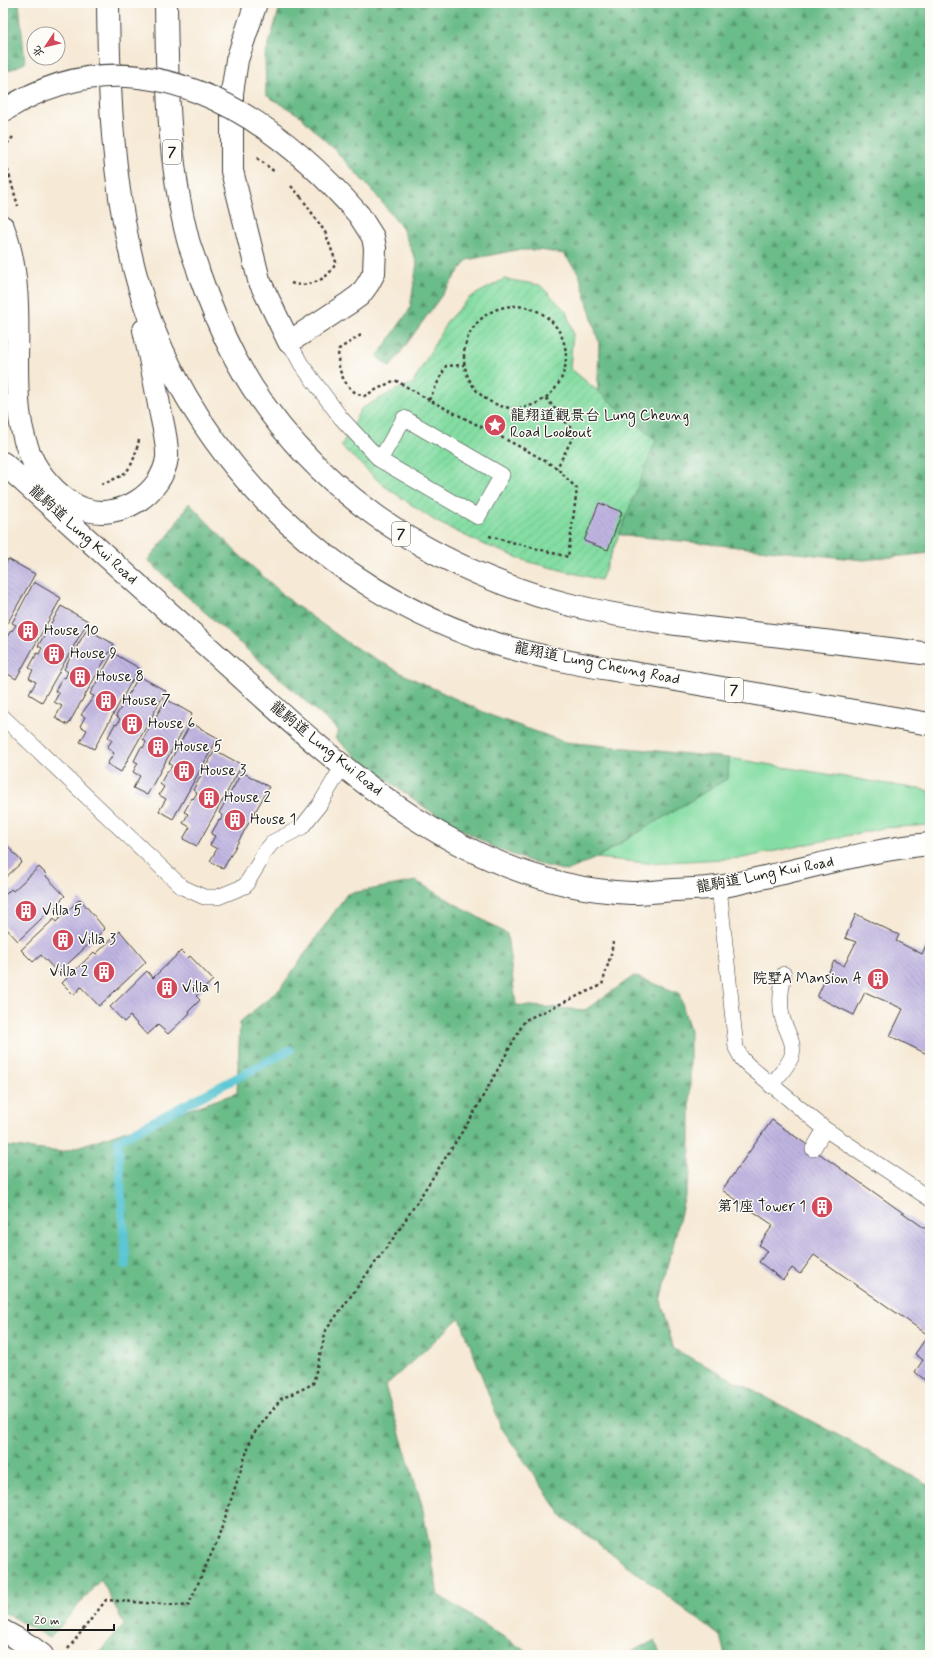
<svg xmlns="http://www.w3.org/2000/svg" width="933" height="1658" viewBox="0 0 933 1658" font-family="Mynerve,'LXGW WenKai TC',sans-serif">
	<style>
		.grass { fill: #84dda3; stroke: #507c60 }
		.forest { fill: url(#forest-firs); stroke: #446c52 }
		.garden { fill: url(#garden-furrows); stroke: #507c60 }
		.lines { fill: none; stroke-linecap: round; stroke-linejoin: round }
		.stream { stroke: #5bc6d4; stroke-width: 9 }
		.building { fill: url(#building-back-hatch) }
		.service-casing { stroke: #3d3b38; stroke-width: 16 }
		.minor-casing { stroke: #3d3b38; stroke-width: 24 }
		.trunk-casing { stroke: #3d3b38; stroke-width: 24 }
		.path { stroke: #3d3b38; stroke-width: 2.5; stroke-dasharray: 3 3; stroke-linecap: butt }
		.service { stroke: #fff; stroke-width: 15 }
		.minor { stroke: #fff; stroke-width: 22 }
		.trunk { stroke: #fff; stroke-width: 22 }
		.minor-bridge-casing { stroke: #3d3b38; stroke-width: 24; stroke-linecap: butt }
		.path-bridge { stroke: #3d3b38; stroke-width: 2.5; stroke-dasharray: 3 3; stroke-linecap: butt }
		.minor-bridge { stroke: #fff; stroke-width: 22 }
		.labels { text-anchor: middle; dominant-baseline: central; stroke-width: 3; stroke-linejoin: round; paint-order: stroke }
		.shield { fill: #fdfcf7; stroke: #605f5e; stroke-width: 1 }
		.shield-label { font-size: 14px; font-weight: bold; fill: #1c1c1c }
		.poi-label { font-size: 15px; fill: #1c1c1c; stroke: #fdfcf7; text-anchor: start }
		.street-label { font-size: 15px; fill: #1c1c1c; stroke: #fdfcf7 }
	</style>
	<defs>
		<pattern id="forest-firs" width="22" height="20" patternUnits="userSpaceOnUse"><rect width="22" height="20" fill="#6bbc89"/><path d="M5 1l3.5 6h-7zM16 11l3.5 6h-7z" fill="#57986f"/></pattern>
		<pattern id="garden-furrows" width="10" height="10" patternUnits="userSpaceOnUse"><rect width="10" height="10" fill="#84dda3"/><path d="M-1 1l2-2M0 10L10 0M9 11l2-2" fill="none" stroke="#71bd8c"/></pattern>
		<pattern id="building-back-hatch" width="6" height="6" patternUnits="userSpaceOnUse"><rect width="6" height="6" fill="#bfb4e1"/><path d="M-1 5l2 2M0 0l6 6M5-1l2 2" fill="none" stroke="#a49ac0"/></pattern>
	</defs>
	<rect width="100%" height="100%" fill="#fdfcf7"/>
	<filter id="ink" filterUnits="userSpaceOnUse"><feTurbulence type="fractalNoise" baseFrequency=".025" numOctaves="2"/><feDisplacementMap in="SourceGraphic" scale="8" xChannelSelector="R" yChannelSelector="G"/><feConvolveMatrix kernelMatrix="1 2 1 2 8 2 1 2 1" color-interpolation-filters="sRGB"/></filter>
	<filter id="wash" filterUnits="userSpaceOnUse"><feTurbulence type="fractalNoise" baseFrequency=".012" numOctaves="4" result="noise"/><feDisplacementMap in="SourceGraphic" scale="16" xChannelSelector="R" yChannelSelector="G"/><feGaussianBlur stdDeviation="0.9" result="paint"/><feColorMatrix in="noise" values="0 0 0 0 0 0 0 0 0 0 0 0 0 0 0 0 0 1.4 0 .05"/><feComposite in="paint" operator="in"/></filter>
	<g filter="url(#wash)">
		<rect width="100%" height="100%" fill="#f6e9d5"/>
		<path class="grass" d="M729 758 930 791V825L883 828 743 858 648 863 596 858 728 778Z"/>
		<path class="forest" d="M3 3H19L25 63 3 73Z
			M281 3H930V553L864 560 594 532 599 343 579 274 564 254 540 250H516L467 260 390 367 377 357 410 309 417 263 402 228 376 195 335 150 299 115 266 95 265 57Z
			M189 503 236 552 294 604 351 645 405 675 492 716 565 742 729 758 728 778 596 858 567 871 534 863 493 847 427 809 364 763 335 738 339 731 172 583 148 560 171 532Z
			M416 881 507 934 516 1005 585 1010 634 976 679 993 690 1031V1174L660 1301 674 1349 853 1443 930 1486V1655H725L720 1636 563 1517 501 1427 460 1318 385 1386 422 1505 438 1595 532 1655H97L124 1624 101 1579 50 1638 3 1612V1146L62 1152 237 1093 240 1022 280 989 347 894Z
			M655 1640 660 1655H626Z"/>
		<path class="garden" d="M504 279 540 285 566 311 573 333 570 368 656 440 601 580 529 562 480 543 435 521 383 485 341 446 361 409 395 390 413 383 448 320 469 298Z"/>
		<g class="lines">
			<path class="stream" d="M126 1265 118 1140 290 1050"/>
		</g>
		<g id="blocks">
			<path class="building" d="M599 503 622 512 608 550 584 541Z
				M8 559 35 574 3 631V569Z
				M34 582 61 598 16 679 3 671 9 659 3 656 7 646 3 644 11 630 12 631 16 625 12 623Z
				M61 606 88 621 42 702 29 694 36 682 29 678 33 670 29 668 37 653 39 654 42 648 38 646Z
				M87 629 114 644 68 725 55 718 62 706 54 702 59 693 55 691 63 677 65 678 68 672 64 669Z
				M113 653 139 668 94 749 80 742 87 730 80 726 85 717 81 715 94 696 90 694Z
				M139 676 166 691 121 772 107 764 114 753 107 748 112 740 108 737 115 724 117 725 120 719 116 716Z
				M166 699 192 714 147 795 133 788 140 776 133 772 138 763 134 761 141 747 143 748 146 742 143 739Z
				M191 723 218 738 173 819 159 811 166 799 159 795 164 787 160 784 167 771H169L172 765 169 763Z
				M215 750 242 765 197 846 183 839 190 827 183 823 188 814 184 812 192 798 193 799 197 793 193 790Z
				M242 772 269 787 223 869 210 861 217 849 210 845 215 836 211 834 219 820 220 821 223 815 219 813Z
				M3 841 22 862 3 880Z
				M39 867 47 875 46 876 65 896 18 941 3 925V897L11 889 13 891Z
				M80 899 105 929 58 973 41 955 33 962 21 950 54 919 56 922Z
				M856 914 899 935 896 941 922 954 927 943 930 945V1048L927 1054 890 1036 903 1009 865 992 854 1015 817 997 834 961 844 966 856 942 845 938Z
				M120 931 146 962 99 1006 81 987 74 995 62 983 94 952 96 954Z
				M181 951 188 958 190 956 213 980 196 996 200 1000 189 1011 190 1013 168 1034 158 1025 147 1035 130 1016 124 1022 110 1007 147 971 153 978Z
				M772 1120 930 1232V1384L915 1372 923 1360 915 1354 928 1335 814 1255 800 1274 792 1268 783 1280 759 1262 767 1251 759 1245 773 1225 722 1190Z"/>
		</g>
	</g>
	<g filter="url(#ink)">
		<use href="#blocks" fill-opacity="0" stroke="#3d3b38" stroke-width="1"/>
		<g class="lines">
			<g class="service-casing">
				<path id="service" d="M289 342 301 364 341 418 380 460 478 517 502 475 404 418 380 460
					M3 717 182 887 204 897H218L245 886 259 863 263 854 273 842 302 827 320 804 342 767
					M719 887 736 1048 742 1059 749 1066 825 1129 930 1199
					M771 1086C776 1078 790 1064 792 1055 795 1041 785 1030 782 1016 779 1002 781 988 784 974
					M813 1149 825 1129"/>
			</g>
			<g class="minor-casing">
				<path id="minor" d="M256 3 237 60 232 93V171L259 280 289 342 349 303 360 295 368 284 374 273 375 248 373 237 359 215
					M3 463C72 525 140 587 209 648 329 757 459 886 631 893 645 893 660 891 674 890 689 889 703 889 718 887 734 885 750 880 765 877 820 865 874 849 930 844
					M3 1631 30 1646 42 1655"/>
			</g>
			<g class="trunk-casing">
				<path id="trunk" d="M108 3C109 93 112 184 135 272 181 448 324 591 497 644 555 662 616 670 676 680 760 695 845 710 930 724
					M166 3C167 82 168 163 188 240 191 251 196 262 199 273 209 302 221 331 235 358 304 486 430 568 567 604 631 620 697 627 763 634 818 640 874 647 930 654
					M3 227C19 269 18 316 17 359 17 394 17 431 34 463 44 481 64 502 84 509 119 521 162 494 167 458 168 443 163 425 160 410 155 383 150 357 144 330"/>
			</g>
			<path class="path" d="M13 137 6 145 4 157 18 206
				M291 283C308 289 330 279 336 262L325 232 301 197
				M464 357a51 51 0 1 1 102 0a51 51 0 1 1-102 0Z
				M361 335 339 349C335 367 345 392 364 396L395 380 429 400 528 451 557 468 577 489 568 557 489 536
				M546 398 575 433 557 468
				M429 400 446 366 464 365
				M101 484C130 475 132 468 139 440
				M68 1649 106 1600 188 1606 218 1539 252 1436 281 1399 313 1384 326 1330 397 1233 471 1118 525 1020 602 985 611 954 613 942"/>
			<use href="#service" class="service"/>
			<use href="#minor" class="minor"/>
			<use href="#trunk" class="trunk"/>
			<g class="minor-bridge-casing">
				<path id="minor-bridge" d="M3 111C137 25 269 111 359 215"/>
			</g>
			<path class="path-bridge" d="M257 158 275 172
				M291 186 301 197"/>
			<use href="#minor-bridge" class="minor-bridge"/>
		</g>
	</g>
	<defs>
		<g id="sight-disc" transform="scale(1.15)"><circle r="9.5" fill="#d1495b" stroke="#fdfcf7"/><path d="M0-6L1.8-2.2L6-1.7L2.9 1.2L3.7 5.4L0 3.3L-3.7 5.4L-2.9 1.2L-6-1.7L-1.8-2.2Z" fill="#fff"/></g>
		<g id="building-disc" transform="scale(1.15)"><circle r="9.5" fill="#d1495b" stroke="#fdfcf7"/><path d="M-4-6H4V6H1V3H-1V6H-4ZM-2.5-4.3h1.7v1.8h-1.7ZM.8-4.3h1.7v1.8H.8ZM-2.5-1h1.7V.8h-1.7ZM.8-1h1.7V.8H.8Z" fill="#fff"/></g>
	</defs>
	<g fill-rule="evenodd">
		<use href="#sight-disc" x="495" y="425"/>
		<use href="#building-disc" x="28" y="631"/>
		<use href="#building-disc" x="54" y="654"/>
		<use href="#building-disc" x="80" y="677"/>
		<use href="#building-disc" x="106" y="701"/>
		<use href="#building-disc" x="132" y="724"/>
		<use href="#building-disc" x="158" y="747"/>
		<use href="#building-disc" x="184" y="771"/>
		<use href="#building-disc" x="209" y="798"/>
		<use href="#building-disc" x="235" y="820"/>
		<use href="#building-disc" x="26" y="911"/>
		<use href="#building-disc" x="63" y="940"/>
		<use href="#building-disc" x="104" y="972"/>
		<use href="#building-disc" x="878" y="979"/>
		<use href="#building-disc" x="167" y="988"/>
		<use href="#building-disc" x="822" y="1207"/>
	</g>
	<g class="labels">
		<g class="shield">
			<rect x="163" y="140" width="18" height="24" rx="3"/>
			<rect x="392" y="522" width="18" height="24" rx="3"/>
			<rect x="725" y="678" width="18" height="24" rx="3"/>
		</g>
		<g class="shield-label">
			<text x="172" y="152">7</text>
			<text x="401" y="534">7</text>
			<text x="734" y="690">7</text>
		</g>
		<g class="poi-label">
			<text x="510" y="416">龍翔道觀景台 Lung Cheung<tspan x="510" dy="17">Road Lookout</tspan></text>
			<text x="44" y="631">House 10</text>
			<text x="70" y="654">House 9</text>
			<text x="96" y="677">House 8</text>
			<text x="122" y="701">House 7</text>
			<text x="148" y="724">House 6</text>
			<text x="174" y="747">House 5</text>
			<text x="200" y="771">House 3</text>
			<text x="224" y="798">House 2</text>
			<text x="250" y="820">House 1</text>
			<text x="42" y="911">Villa 5</text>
			<text x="78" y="940">Villa 3</text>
			<text x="88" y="972" text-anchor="end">Villa 2</text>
			<text x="862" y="979" text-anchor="end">院墅A Mansion A</text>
			<text x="182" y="988">Villa 1</text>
			<text x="806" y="1207" text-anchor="end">第1座 Tower 1</text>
		</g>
		<g class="street-label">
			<text transform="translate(83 535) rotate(42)">龍駒道 Lung Kui Road</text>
			<text transform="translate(597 664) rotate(11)">龍翔道 Lung Cheung Road</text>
			<text transform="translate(326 749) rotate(39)">龍駒道 Lung Kui Road</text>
			<text transform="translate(765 875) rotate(-11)">龍駒道 Lung Kui Road</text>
		</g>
	</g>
	<rect width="933" height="1658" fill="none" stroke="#fdfcf7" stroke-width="16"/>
	<g transform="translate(46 46) rotate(235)"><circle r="19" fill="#fdfcf7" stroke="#a3a29f"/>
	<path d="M0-3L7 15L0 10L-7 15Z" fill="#d1495b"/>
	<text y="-6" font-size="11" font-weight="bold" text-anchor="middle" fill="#1c1c1c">北</text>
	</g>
	<path d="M28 1624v6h86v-6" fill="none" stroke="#1c1c1c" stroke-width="2"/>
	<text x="34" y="1624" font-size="12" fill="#1c1c1c" stroke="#fdfcf7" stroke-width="3" paint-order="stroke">20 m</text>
</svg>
